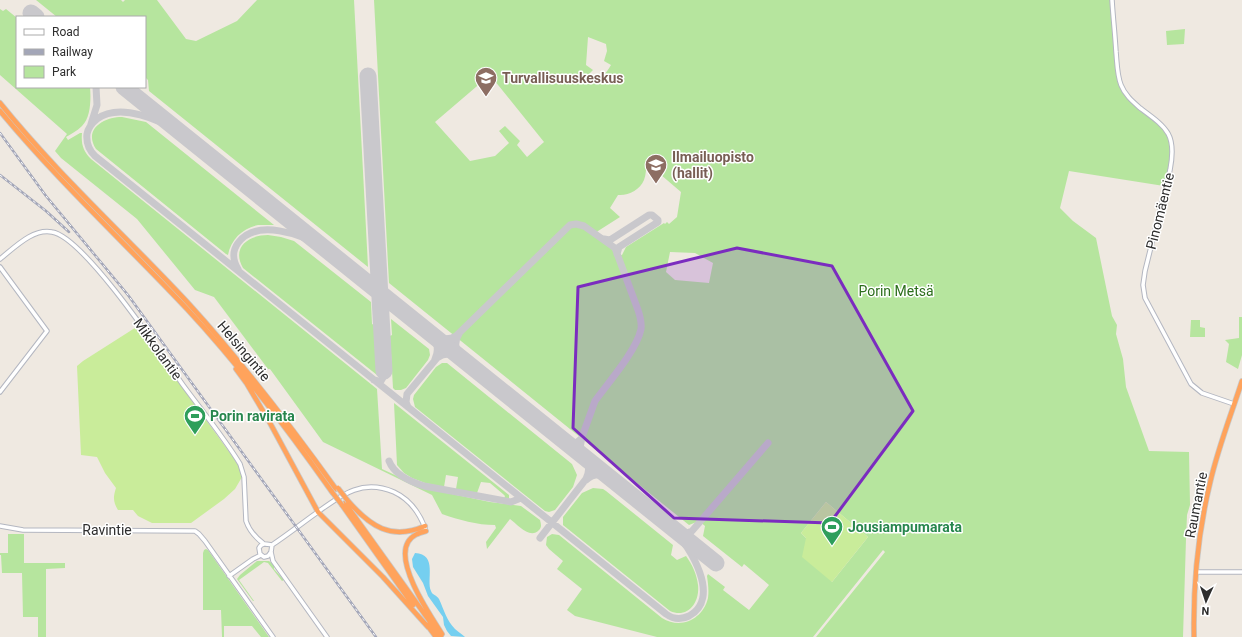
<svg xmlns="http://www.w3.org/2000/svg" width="1242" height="637" viewBox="0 0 1242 637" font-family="Roboto,sans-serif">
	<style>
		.green { fill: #b6e59e; fill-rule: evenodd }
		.pitch { fill: #c9ec9a }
		.water { fill: #75cff0 }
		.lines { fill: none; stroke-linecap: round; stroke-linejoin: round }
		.taxiway { stroke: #c9c8cc; stroke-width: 7 }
		.runway { stroke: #c9c8cc; stroke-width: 17 }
		.secondary-casing { stroke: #b4b7c1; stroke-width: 5.5 }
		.highway-casing { stroke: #c9c9c9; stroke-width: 6 }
		.secondary { stroke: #fff; stroke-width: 3.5 }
		.highway { stroke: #ffa35c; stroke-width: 4.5 }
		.rail-casing { stroke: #a3a6b8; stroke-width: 2.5 }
		.rail { stroke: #fff; stroke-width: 1; stroke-dasharray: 3; stroke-linecap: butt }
		.highway-bridge-casing { stroke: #c9c9c9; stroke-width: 6; stroke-linecap: butt }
		.highway-bridge { stroke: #ffa35c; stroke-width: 4.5 }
		.marked { fill: #7b2cbf; fill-opacity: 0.2; stroke: #7b2cbf; stroke-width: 3; stroke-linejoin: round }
		.labels { text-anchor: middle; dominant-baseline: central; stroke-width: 3; stroke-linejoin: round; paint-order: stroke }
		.education-label { font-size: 14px; font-weight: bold; fill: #785e54; stroke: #fff; text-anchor: start }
		.street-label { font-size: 14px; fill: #2e2e2e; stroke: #fff }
		.park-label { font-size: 14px; fill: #2c6e1b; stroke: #fff }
		.leisure-label { font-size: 14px; font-weight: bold; fill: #27864d; stroke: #fff; text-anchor: start }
	</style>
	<rect width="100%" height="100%" fill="#efe9e1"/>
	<path class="green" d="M36 0H121L123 2 125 0H157L186 39 196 41 237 21 257 0H354L368 267 149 91 148 80 145 77V17H57Z
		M374 0H1110L1117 78 1131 102 1140 111 1161 126 1167 134 1170 145 1171 157 1164 186 1069 171 1060 208 1073 221 1096 238 1112 316 1117 325 1116 334 1123 359 1126 387 1149 451 1189 452 1190 505 1187 515 1186 539 1183 637H816L885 552 883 550 813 637H657L575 616 567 610 582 589 557 569 563 561 549 549 546 545 547 537 552 534 559 535 662 618C681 630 703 619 708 598 709 590 708 583 707 576L708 574 725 587 723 590 749 610 769 585 744 564 742 567 703 536 705 526 699 521 689 525 389 283ZM588 37 606 44 607 51 604 61 611 65C605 75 603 77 591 80L586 77 593 70 586 65ZM490 75 544 142 527 157 517 145 520 141 505 126 499 131 509 143 495 156 470 161 435 122ZM647 163 681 192 677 217 669 224 667 222 665 224 664 223 626 247 622 255 617 256 611 248 594 235 598 231 620 217 610 208 618 195C628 196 640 190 644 180 646 175 646 168 647 163ZM670 252 695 253 713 263 709 283 675 280 666 272ZM826 502 868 537 832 582 806 538 801 533Z
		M0 9 3 11 6 9 17 18V87H90C91 98 91 118 82 126 77 131 71 134 66 137L68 140 80 133H82C81 144 83 151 91 159L377 389 382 469 423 488 490 502 521 506 540 520C541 524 542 527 539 530 530 540 517 524 510 519L487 549 486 542 496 528 495 525C477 525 459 520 442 514L432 495 323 442 270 369H268L214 297 195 290 137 219 61 158 55 151 67 134 0 75Z
		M1185 29 1184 44 1167 45 1166 31Z
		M122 117 146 122 274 225C269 225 264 225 258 225 243 228 231 239 228 255L226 254 96 149C83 129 104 117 122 117Z
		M268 235 281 237 294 241 371 302 372 324 374 325 377 375 243 268C231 247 249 235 268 235Z
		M1239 317H1242V355L1238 369 1226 362 1229 344 1225 340 1239 338Z
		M391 319 429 349 430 355 428 360 406 388 401 390H395L393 388 390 336 392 335Z
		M1191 320H1200V327L1205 328V337H1190Z
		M442 363H447L572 464 577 475 573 487 555 510 549 512 545 511 415 407 413 399 414 395 436 367Z
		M394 403 509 495V498L504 499 505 496 503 494 490 483 481 482 477 493 456 489 458 477 446 475 444 487 425 483 412 478 404 473 397 465Z
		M593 488 603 489 606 491 673 545 671 555 677 560 686 556C692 564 697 575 698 585 700 602 688 619 670 611L563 525V517L582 493Z
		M8 534H24V563H65V568L46 569V637H38V617H23L22 573H2L1 555H0V553H8Z
		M206 549 208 550 269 637H261L252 626H224V637H222L221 610H203V553L204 550Z
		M257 561H269L274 565V569L284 580 282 581 268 563 264 562 239 580 254 601H253L237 579 240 575Z"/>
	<path class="pitch" d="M138 326 235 460 240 468 242 477 235 489 224 499 191 523H152L138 516 133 510H118C113 502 113 497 116 488L105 473 97 457 81 455 77 366 83 361Z
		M826 502 868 537 832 582 802 557 806 538 801 533Z"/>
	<path class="water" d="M415 553C438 554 426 580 431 591 432 595 437 595 439 599 444 610 447 621 455 629 458 632 462 634 465 637L451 636 447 631 444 625 443 617 428 596 423 583 413 567 412 559Z"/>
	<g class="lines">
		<path class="taxiway" d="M91 124 97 105 96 87
			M182 134C161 120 120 102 97 119 92 123 88 128 87 134 86 143 89 150 95 156L666 614C673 619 681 620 689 616 722 598 690 547 673 529
			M604 239 610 240 649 215H652L658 220V222L619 247 617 254
			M238 269C233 261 232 251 238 243 256 218 302 234 323 248
			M459 334C454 342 455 350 461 357
			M432 335C440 339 448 341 456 336L570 225 576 224 584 226 615 248 638 310C640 316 642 322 641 329 637 350 608 383 595 401L582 437 580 448C581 461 594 461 586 479L540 538
			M433 336C438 344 439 351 435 359
			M374 380 378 381H381L384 376
			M408 407 406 402 407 394 437 358C445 352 454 353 462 359
			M565 442 570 444H575L581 439
			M389 461C394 474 411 482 424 486L511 502 521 498
			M586 480C594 473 603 473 612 480
			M677 532 685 534 692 531 768 443"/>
		<path class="runway" d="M31 13 36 17
			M368 76 384 371
			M124 87 716 563"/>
		<g class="secondary-casing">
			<path id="secondary" d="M1112 0C1113 17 1115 34 1116 52 1117 62 1117 75 1121 85 1125 95 1132 101 1140 108 1167 128 1177 134 1170 170L1145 271 1143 285 1145 298 1191 384 1202 393 1234 404
				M0 259C14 248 33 228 52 232 84 237 162 355 183 385 202 411 223 436 240 464L244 477 246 521C249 530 256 538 264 544
				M0 267 47 331 0 392
				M0 526 23 530 195 531 199 534 205 541 273 637
				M272 545C267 544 262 542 259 548L260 554 264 557 268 556 271 552 272 545C287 535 301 524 315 514 340 496 361 478 394 492 409 499 419 512 425 528
				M271 552 273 561 327 637
				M1197 572H1242
				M229 576 253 559 261 555"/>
		</g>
		<g class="highway-casing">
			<path id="highway" d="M0 103C58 175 126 236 189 304 242 362 290 425 336 489
				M0 111C58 181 125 243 187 309 240 366 287 428 332 492
				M236 369 247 384 270 423 318 512 383 577 428 627
				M348 501C370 526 391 541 425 526
				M345 503 441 637
				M342 505 413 605
				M426 531C419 533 412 535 408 542 395 564 430 615 442 634
				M427 625 436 637
				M1194 637C1193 586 1198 533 1210 483 1218 448 1231 415 1242 381"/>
		</g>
		<use href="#secondary" class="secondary"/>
		<use href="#highway" class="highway"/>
		<g class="rail-casing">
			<path id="rail" d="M0 133 46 196 128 295 376 637
				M0 175 46 211 69 232"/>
		</g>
		<use href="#rail" class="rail"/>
		<g class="highway-bridge-casing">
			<path id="highway-bridge" d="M338 488 348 501
				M332 492 342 505"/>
		</g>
		<use href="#highway-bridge" class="highway-bridge"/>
	</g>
	<path class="marked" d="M737 248 832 266 913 411 830 523 674 518 573 428 578 287Z"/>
	<defs>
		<g id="university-pin" transform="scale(1.15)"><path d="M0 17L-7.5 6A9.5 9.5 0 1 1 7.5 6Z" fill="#8d6e63" stroke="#fff"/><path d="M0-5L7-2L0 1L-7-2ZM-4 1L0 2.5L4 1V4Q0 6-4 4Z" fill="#fff"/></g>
		<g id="stadium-pin" transform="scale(1.15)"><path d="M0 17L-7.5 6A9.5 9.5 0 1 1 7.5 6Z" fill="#2e9e5b" stroke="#fff"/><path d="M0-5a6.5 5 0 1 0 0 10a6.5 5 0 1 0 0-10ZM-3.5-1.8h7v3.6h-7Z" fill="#fff"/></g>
	</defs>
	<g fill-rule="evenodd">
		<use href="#university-pin" x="486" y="78"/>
		<use href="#university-pin" x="656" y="165"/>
		<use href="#stadium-pin" x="195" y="416"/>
		<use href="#stadium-pin" x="832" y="527"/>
	</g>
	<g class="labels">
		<g class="education-label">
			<text x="502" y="78">Turvallisuuskeskus</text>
			<text x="672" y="157">Ilmailuopisto<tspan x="672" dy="16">(hallit)</tspan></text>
		</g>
		<g class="street-label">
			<text transform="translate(1160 211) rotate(-76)">Pinomäentie</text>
			<text transform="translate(158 349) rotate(54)">Mikkolantie</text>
			<text transform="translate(244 351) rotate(50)">Helsingintie</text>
			<text transform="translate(1196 505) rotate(-79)">Raumantie</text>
			<text x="107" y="530">Ravintie</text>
		</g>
		<g class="park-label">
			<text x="896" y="291">Porin Metsä</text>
		</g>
		<g class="leisure-label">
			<text x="210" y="416">Porin ravirata</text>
			<text x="848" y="527">Jousiampumarata</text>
		</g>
	</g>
	<rect x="16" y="16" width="130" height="72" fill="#ffffff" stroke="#ababab"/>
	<rect x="24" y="29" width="20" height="6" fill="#ffffff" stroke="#ababab"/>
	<text x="52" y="36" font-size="12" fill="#2e2e2e">Road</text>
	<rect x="24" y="49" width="20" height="6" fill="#a3a6b8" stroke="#ababab"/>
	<text x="52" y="56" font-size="12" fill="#2e2e2e">Railway</text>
	<rect x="24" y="66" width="20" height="12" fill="#b6e59e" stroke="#ababab"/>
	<text x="52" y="76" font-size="12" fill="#2e2e2e">Park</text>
	<g transform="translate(1206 601) rotate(183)" stroke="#ffffff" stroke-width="3" paint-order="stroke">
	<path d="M0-3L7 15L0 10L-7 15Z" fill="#2e2e2e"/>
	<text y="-6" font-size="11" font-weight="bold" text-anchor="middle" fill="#2e2e2e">N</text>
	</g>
</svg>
